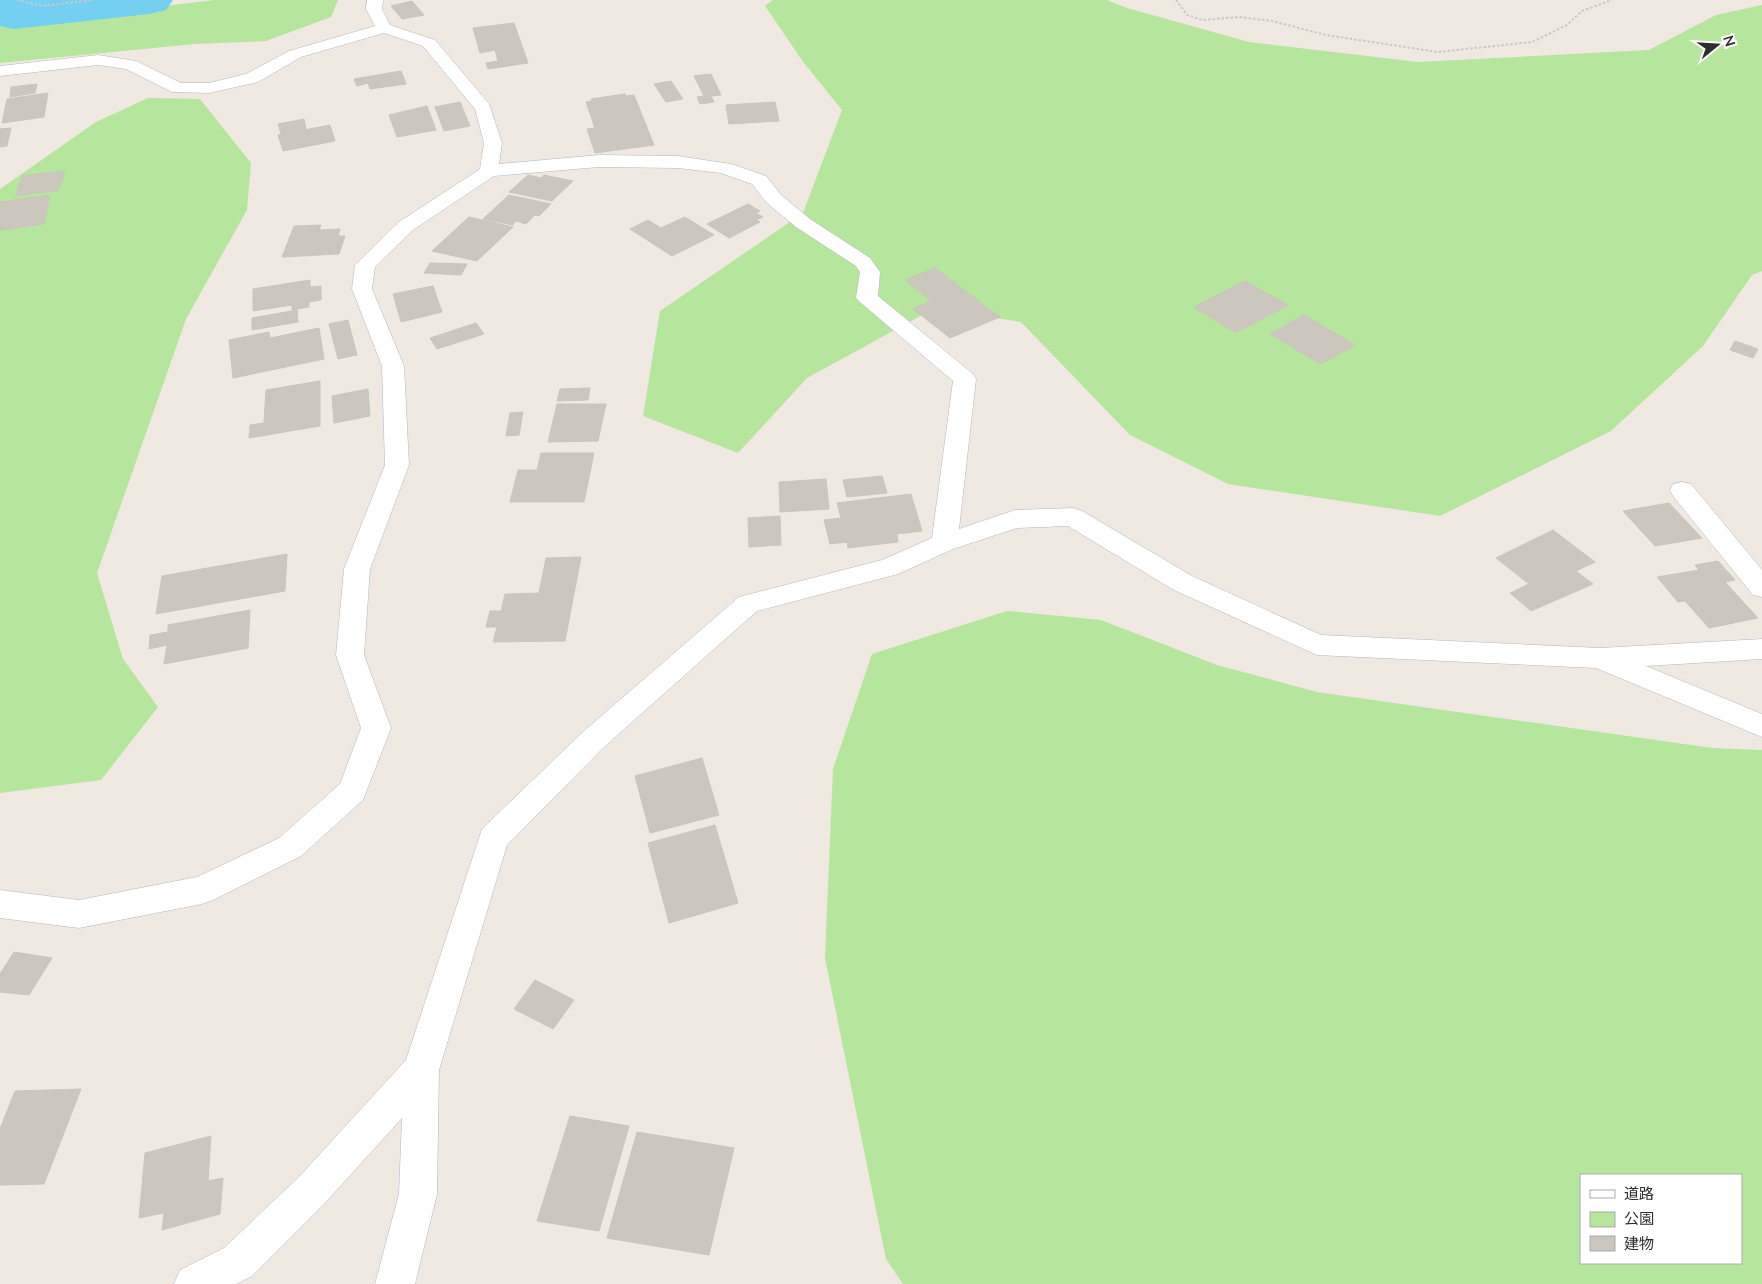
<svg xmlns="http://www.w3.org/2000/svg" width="1762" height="1284" viewBox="0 0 1762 1284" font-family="'Nunito Sans','Noto Sans JP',sans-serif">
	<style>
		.green { fill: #b6e59e; fill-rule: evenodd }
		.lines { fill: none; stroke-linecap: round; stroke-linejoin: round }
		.river { fill: #75cff0; fill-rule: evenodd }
		.building { fill: #cbc7bf; stroke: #cbc5ba }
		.street-casing { stroke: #b4b7c1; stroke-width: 1 }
		.path { stroke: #c9c9c9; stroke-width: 2; stroke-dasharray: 2.5 2; stroke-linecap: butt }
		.street { fill: #fff; fill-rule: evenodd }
	</style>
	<rect width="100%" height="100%" fill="#efe9e1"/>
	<path class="green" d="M215 0H338L331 17 266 41 195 44 0 63V22L97 14Z
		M773 0H1107L1127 8 1249 42 1418 62 1649 50 1716 15 1762 5V271L1752 275 1703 346 1611 431 1440 516 1228 484 1130 435 1021 322 935 308 807 378 738 453 643 416 660 311 803 213 842 110 804 63 765 6Z
		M148 98 200 99 251 163 247 210 186 319 97 573 123 659 158 707 101 780 0 793V189L96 122Z
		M1007 611 1101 620 1217 665 1317 692 1712 748 1762 750V1284H903L886 1259 825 958 833 769 872 654ZM1581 1175H1741V1263H1581Z"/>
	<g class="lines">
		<path class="river" d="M0 0H173L166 10 149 14 14 29 0 26Z"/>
	</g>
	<path class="building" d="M412 1 424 15 402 19 391 6Z
		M514 23 528 63 488 69 486 63 498 61 495 50 480 53 473 28Z
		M401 71 406 84 370 89 368 83 357 86 354 79Z
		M711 74 721 95 711 96 714 102 700 104 697 97 704 96 694 76Z
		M671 81 683 99 666 102 654 84Z
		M37 84 35 93 10 97 11 87Z
		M48 93 44 117 2 123 7 99Z
		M625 94 626 96 634 95 654 145 595 153 587 129 595 128 586 102 592 101 591 99Z
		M460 102 470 126 444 131 435 107Z
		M775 102 779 121 729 124 726 105Z
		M427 106 436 130 397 137 389 115Z
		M304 119 306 129 281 134 278 124Z
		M330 125 335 141 283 151 278 135Z
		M11 128 7 146 0 147V129Z
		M65 171 59 190 16 196 22 176Z
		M528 175 541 178 544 175 573 181 552 201 509 192Z
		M50 195 44 224 0 230V202Z
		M509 195 551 204 539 216 535 215 526 224 516 221 513 225 483 219Z
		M748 204 760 211 756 213 763 217 756 220 760 222 729 238 707 224Z
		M469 217 513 227 477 261 432 251Z
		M685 217 714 235 672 256 630 229 648 220 661 228Z
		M321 225 319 230 340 229 338 236H345L339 254 282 257 294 226Z
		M430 263 467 264 461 275 424 273Z
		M935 268 1000 317 950 338 913 309 931 301 905 280Z
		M310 280V287L321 286V300L309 302V307L292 310V305L253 311V289Z
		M1245 281 1288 305 1236 333 1194 307Z
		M433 286 442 312 401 322 393 294Z
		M297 310 298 322 252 330V318Z
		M1304 315 1355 345 1321 364 1270 334Z
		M348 320 357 355 338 359 329 324Z
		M476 323 484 334 437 349 430 338Z
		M319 328 324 359 233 378 229 340 269 332 270 338Z
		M1735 341 1758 349 1753 358 1730 350Z
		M320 381V426L249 438 250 425 264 423 266 390Z
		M590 388 588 400 557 401 560 389Z
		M368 389 370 416 334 423 332 396Z
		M557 404H606L598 441 548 442Z
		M523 412 519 435 506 436 510 413Z
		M541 453H594L584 502H510L518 470H537Z
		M882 476 887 493 847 497 843 480Z
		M826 479 829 509 780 512 779 482Z
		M911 494 922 531 897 534 898 542 848 548 847 542 830 544 824 520 841 518 837 503Z
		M1669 503 1702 538 1655 546 1623 511Z
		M780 516 781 545 749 547 748 518Z
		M1553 530 1595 562 1576 571 1593 584 1531 611 1510 593 1529 584 1496 558Z
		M287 554 285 591 156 614 162 576Z
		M581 557 565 641 493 642 497 627H486L490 611H501L505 594 539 593 546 558Z
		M1718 561 1735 580 1725 582 1758 618 1709 628 1685 601 1678 602 1657 577 1699 570 1695 565Z
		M250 610 248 648 164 664 167 645 149 649 150 635 168 632V625Z
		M702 758 719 815 650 833 635 776Z
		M715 825 738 903 669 923 648 843Z
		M14 952 52 958 29 995 0 992V974Z
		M535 980 574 1000 553 1029 514 1009Z
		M81 1089 44 1184 0 1185V1129L15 1091Z
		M570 1116 629 1126 599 1231 537 1221Z
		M637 1132 734 1148 709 1255 607 1238Z
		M211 1136 208 1181 223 1178 220 1214 162 1230 164 1213 139 1218 145 1153Z"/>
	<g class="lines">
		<g class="street-casing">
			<path id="street" d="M367 0H383L382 9 390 25 435 40 489 104 502 143 499 164 599 155 678 156 731 164 766 176 781 195 810 219 870 258 880 272 878 296 973 374 976 379 959 529 1015 510 1073 508 1082 511 1192 576 1321 635 1600 648 1762 639V659L1646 666 1762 714V737L1596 668 1317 655 1174 590 1068 526 1017 528 953 549 898 574 757 611 604 747 507 845 439 1070 437 1194 415 1284H375L399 1194 402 1118 324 1204 252 1276 236 1284H174L180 1270 224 1248 298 1178 406 1060 482 829 584 731 739 597 882 560 932 538 953 381 860 302 856 298 860 272 856 266 796 227 767 203 752 184 721 173 678 168 599 167 494 176 413 230 375 267 372 289 404 366 409 465 370 569 364 655 391 728 363 800 301 856 213 900 202 904 79 928 0 918V890L79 900 197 877 279 838 340 784 361 728 336 655 344 569 385 465 382 366 352 289 355 265 399 222 480 169 484 143 475 109 423 46 384 33 301 57 258 82 209 93 172 92 126 69 98 65 0 76V66L98 55 136 61 181 83H209L246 74 289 51 375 26 366 9Z
				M1682 482 1691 484 1762 570V597L1753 595 1673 496 1670 490 1673 484Z"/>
		</g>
		<path class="path" d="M17 0 42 6 91 0
			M1176 0 1187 15 1203 20 1239 17 1272 21 1326 35 1438 52 1532 42 1567 25 1582 11 1612 0"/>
		<use href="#street" class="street"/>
	</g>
	<rect x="1580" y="1174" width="162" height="90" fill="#ffffff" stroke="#ababab"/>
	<rect x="1590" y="1190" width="25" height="8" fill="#ffffff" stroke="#ababab"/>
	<text x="1624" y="1199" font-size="15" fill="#2e2e2e">道路</text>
	<rect x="1590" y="1212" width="25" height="15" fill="#b6e59e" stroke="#ababab"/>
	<text x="1624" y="1224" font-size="15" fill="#2e2e2e">公園</text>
	<rect x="1590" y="1236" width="25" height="15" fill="#cbc7bf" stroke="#ababab"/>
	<text x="1624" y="1249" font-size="15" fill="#2e2e2e">建物</text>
	<g transform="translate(1717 45) rotate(72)" stroke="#ffffff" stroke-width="4" paint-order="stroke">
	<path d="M0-4L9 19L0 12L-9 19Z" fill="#2e2e2e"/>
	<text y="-8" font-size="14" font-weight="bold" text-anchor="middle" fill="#2e2e2e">N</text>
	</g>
</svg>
